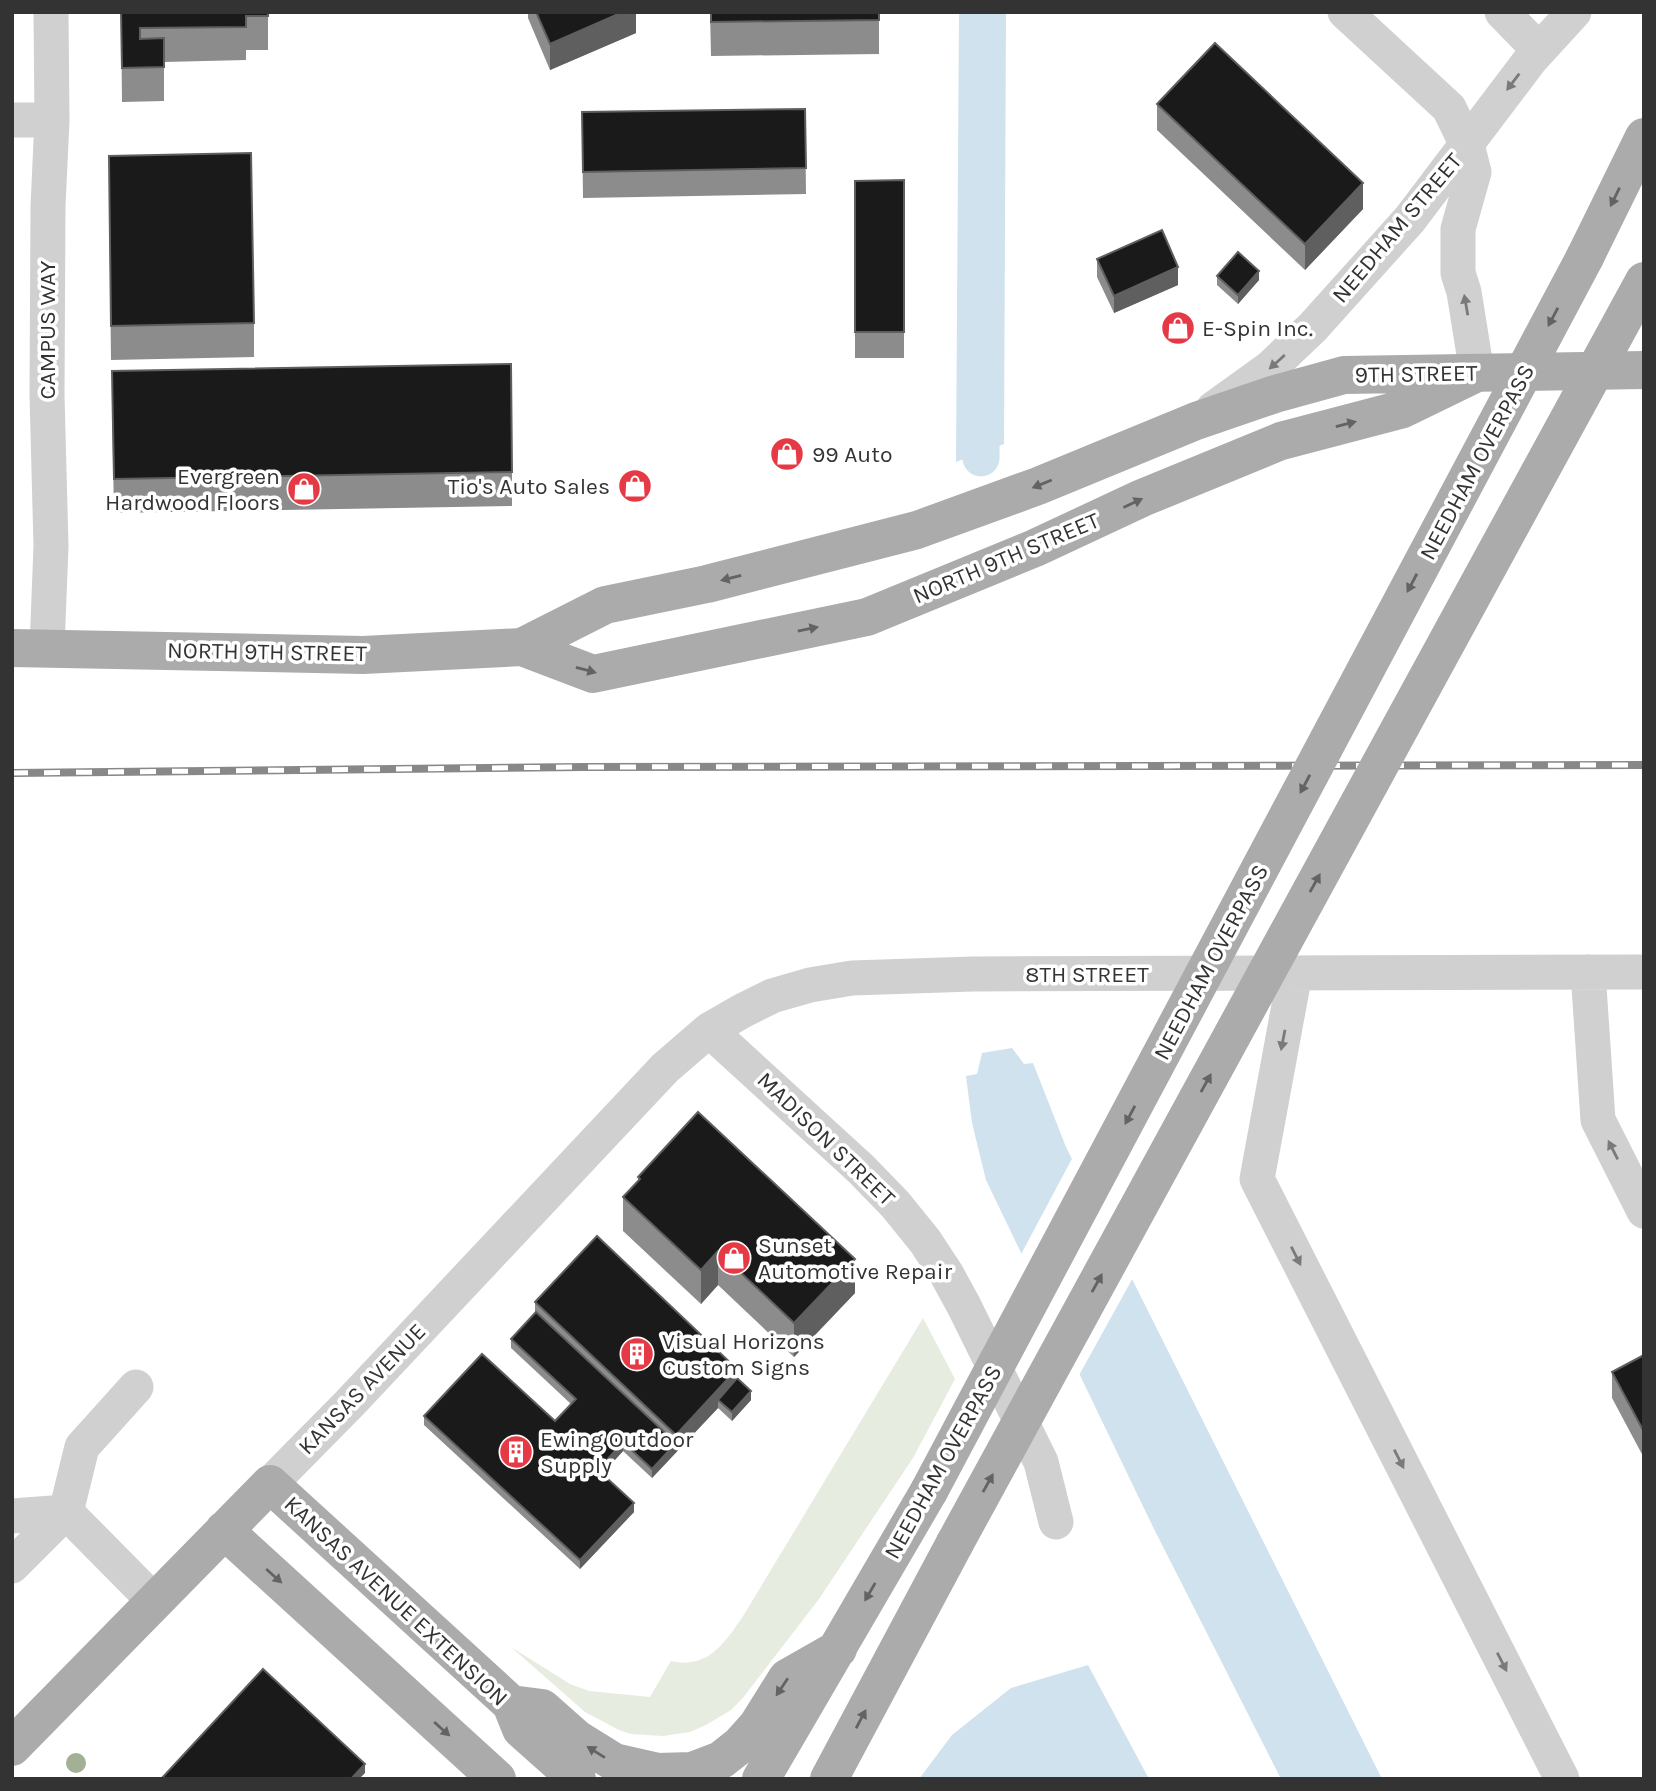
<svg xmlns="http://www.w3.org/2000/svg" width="1656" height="1791" viewBox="0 0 1656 1791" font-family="Karla,sans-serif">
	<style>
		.green { fill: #e6ecdf }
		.water { fill: #cfe2ee }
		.pier { fill: #fff }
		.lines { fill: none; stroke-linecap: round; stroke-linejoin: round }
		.canal { stroke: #cfe2ee; stroke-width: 37 }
		.minor { stroke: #d0d0d0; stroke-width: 35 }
		.major { stroke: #ababab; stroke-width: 38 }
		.rail-casing { stroke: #888; stroke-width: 8 }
		.rail { stroke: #fff; stroke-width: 5; stroke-dasharray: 16; stroke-linecap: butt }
		.major-bridge { stroke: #ababab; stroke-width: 38 }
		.tree { fill: #a2b095 }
		.wall { fill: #8c8c8c }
		.shaded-wall { fill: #5f5f5f }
		.building { fill: #1a1a1a; stroke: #5f5f5f; stroke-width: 2 }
		.oneway { fill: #7a7a7a }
		.oneway2 { fill: #636363 }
		.labels { text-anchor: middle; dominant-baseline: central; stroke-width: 7; stroke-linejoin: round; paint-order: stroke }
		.street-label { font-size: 23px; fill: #333; stroke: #fff }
		.poi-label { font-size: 23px; fill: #333; stroke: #fff; text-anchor: start }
	</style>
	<rect width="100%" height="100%" fill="#fff"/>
	<path class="green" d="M923 1318 955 1379 913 1458 819 1599 742 1699 731 1710 706 1725 690 1732 663 1736 631 1734 619 1730 585 1712 511 1647 570 1684 589 1691 650 1697 671 1661C709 1670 727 1640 745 1613Z"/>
	<path class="water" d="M959 12H1006L1004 444 956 462Z
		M1012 1048 1024 1064 1033 1063 1066 1147 1382 1779H1281L1153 1527 986 1180 972 1123 966 1076 977 1074 982 1053Z
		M1088 1665 1149 1779H919L952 1735 1011 1688Z"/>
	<path class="pier" d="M1074 1155 1135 1274 1077 1379 1019 1258Z"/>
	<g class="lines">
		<path class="canal" d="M981 458V402"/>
		<path class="minor" d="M1345 12 1449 108 1467 145 1474 172 1458 229V273L1464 292 1477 373
			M1502 12 1539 50
			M12 120H52
			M1213 409 1270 368 1313 327 1410 219 1531 59 1574 12
			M47 648 51 546 47 395 48 206 52 120 51 12
			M1588 972 1598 1120 1644 1211
			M1295 973 1257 1179 1562 1779
			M709 1030 861 1169 895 1204 925 1241 946 1273 964 1306 1041 1462 1056 1522
			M270 1484 349 1404 665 1068 709 1030 742 1011 772 996 810 985 852 978 973 974 1644 972
			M12 1516 66 1512 154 1601
			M12 1566 66 1512 82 1447 136 1387"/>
		<path class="major" d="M1585 257 1644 137
			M522 647 605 605 707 584 917 530 1038 486 1196 421 1275 394 1344 375 1644 370
			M12 648 363 655 522 647 593 674 867 617 1035 548 1142 498 1281 441 1403 409 1477 373
			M224 1530 497 1779
			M511 1704 542 1708 577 1739 614 1762 658 1772 692 1771 721 1760 740 1745 757 1726 787 1678 838 1649
			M12 1747 270 1484 511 1704 521 1729 577 1779
			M761 1779 929 1491
			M829 1779 955 1543"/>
		<g class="rail-casing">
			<path id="rail" d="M12 773 583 767 1644 765"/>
		</g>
		<use href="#rail" class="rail"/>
		<path class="major-bridge" d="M929 1491 1585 257
			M955 1543 1644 281"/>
	</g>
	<circle class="tree" cx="76" cy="1763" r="10"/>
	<path class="wall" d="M121 12H268V50H246V60L164 62V101L122 102Z
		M528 12H636V33L550 70 528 18Z
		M710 12H879V54L711 56Z
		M1157 104 1363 209 1305 270 1157 130Z
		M805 109 806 194 583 198 582 112Z
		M904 180V358H855V181Z
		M109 189 254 323V357L111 360Z
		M1097 259 1178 285 1114 313 1097 277Z
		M1217 276 1259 280 1238 304 1217 285Z
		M112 405 512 472V506L114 513Z
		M638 1177 855 1293 794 1357 718 1285 701 1304 623 1231V1197L638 1181Z
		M535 1302 737 1378 751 1400 732 1421 718 1408 652 1478 623 1451 602 1474 634 1512 580 1569 424 1425V1416L555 1421 571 1404 511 1348V1339L535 1314Z
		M1644 1355V1458L1612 1398V1372Z"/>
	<path class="shaded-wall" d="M623 12H636V33L550 70V44Z
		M1363 183V209L1305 270V244Z
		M1178 267V285L1114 313V296Z
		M1259 271V280L1238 304V295Z
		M718 1251V1285L701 1304V1270Z
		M855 1259V1293L794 1357V1323Z
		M737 1369V1387L718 1400V1408L652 1478V1469L676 1443V1435Z
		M751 1391V1400L732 1421V1412Z
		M623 1442V1451L598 1479V1470Z
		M634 1503V1512L580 1569V1560Z
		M365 1764V1773L359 1779H351Z"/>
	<path class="building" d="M121 12H268V16H246V27L140 28V39L164 38V67L122 68Z
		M536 12H623L550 44Z
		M711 12H879V20L711 22Z
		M1215 43 1363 183 1305 244 1157 104Z
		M805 109 806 168 583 172 582 112Z
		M251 153 254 323 111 326 109 156Z
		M904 180V332H855V181Z
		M1162 230 1178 267 1114 296 1097 259Z
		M1238 252 1259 271 1238 295 1217 276Z
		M511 364 512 472 114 479 112 371Z
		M698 1112 855 1259 794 1323 718 1251 701 1270 623 1197 640 1179 638 1177Z
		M597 1236 737 1369 676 1435 535 1302Z
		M536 1312 676 1443 652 1469 623 1442 598 1470 634 1503 580 1560 424 1416 482 1354 555 1421 576 1399 511 1339Z
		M1644 1355V1432L1612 1372Z
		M737 1378 751 1391 732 1412 718 1400Z
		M263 1669 365 1764 351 1779H161Z"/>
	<defs><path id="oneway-solid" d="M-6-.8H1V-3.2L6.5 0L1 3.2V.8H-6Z" transform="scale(1.75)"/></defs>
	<g class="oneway">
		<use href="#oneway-solid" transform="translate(1513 82) rotate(127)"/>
		<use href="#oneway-solid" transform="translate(1466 305) rotate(-100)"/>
		<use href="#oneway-solid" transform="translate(1277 362) rotate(138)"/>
		<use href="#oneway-solid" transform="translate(1283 1040) rotate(101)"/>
		<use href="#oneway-solid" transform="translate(1613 1150) rotate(-117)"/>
		<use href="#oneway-solid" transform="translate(1296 1256) rotate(63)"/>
		<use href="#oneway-solid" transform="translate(1399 1459) rotate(63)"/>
		<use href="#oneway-solid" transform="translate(1502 1662) rotate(63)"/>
	</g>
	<g class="oneway2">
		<use href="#oneway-solid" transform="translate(1615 197) rotate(116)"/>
		<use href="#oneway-solid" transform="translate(1553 317) rotate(118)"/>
		<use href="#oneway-solid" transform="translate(1346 424) rotate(-14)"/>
		<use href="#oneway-solid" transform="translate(1042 484) rotate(158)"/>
		<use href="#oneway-solid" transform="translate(1133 503) rotate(-25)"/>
		<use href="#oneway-solid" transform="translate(731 578) rotate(166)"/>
		<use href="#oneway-solid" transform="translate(1412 583) rotate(118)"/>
		<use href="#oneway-solid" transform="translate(808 629) rotate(-12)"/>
		<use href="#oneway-solid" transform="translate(586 670) rotate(15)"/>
		<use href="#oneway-solid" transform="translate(1305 784) rotate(118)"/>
		<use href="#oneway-solid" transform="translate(1315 883) rotate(-61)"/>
		<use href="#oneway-solid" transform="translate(1206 1083) rotate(-61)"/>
		<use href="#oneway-solid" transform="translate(1130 1115) rotate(118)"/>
		<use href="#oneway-solid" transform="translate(1097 1283) rotate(-61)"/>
		<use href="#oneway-solid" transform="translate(988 1483) rotate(-61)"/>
		<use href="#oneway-solid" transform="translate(274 1576) rotate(42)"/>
		<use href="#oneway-solid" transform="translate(870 1592) rotate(120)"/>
		<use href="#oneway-solid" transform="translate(782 1687) rotate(124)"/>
		<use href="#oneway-solid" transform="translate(861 1719) rotate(-62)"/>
		<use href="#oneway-solid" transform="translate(442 1729) rotate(42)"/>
		<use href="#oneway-solid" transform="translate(596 1752) rotate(-148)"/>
	</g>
	<defs>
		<g id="shop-disc" transform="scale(1.75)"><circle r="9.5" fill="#e63946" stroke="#fff"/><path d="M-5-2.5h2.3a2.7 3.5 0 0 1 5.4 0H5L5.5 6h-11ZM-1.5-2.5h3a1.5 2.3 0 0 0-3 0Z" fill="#fff"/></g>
		<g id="building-disc" transform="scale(1.75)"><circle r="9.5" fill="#e63946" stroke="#fff"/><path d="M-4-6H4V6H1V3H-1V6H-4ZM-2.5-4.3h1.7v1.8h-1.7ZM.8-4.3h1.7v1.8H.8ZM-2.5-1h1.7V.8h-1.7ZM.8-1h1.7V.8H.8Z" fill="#fff"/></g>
	</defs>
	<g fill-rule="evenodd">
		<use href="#shop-disc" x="1178" y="328"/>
		<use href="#shop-disc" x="787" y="454"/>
		<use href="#shop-disc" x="635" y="486"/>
		<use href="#shop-disc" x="304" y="489"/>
		<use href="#shop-disc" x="734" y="1258"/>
		<use href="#building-disc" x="637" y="1354"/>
		<use href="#building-disc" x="516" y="1452"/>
	</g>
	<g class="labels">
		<g class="street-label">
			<text transform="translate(1397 228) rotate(-50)">NEEDHAM STREET</text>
			<text transform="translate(47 330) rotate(-90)">CAMPUS WAY</text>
			<text transform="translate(1416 374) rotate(-1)">9TH STREET</text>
			<text transform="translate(1477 462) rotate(-62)">NEEDHAM OVERPASS</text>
			<text transform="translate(1006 558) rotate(-23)">NORTH 9TH STREET</text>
			<text transform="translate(267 652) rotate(1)">NORTH 9TH STREET</text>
			<text transform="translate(1211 962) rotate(-62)">NEEDHAM OVERPASS</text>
			<text x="1087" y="974">8TH STREET</text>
			<text transform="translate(826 1139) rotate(44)">MADISON STREET</text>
			<text transform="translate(362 1389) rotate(-46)">KANSAS AVENUE</text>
			<text transform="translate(943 1462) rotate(-61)">NEEDHAM OVERPASS</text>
			<text transform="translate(396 1601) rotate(43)">KANSAS AVENUE EXTENSION</text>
		</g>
		<g class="poi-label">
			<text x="1202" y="328">E-Spin Inc.</text>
			<text x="812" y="454">99 Auto</text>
			<text x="280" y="476" text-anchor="end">Evergreen<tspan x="280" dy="26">Hardwood Floors</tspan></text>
			<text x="610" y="486" text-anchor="end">Tio's Auto Sales</text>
			<text x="758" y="1245">Sunset<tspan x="758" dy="26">Automotive Repair</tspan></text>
			<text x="662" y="1341">Visual Horizons<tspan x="662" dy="26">Custom Signs</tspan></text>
			<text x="540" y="1439">Ewing Outdoor<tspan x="540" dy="26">Supply</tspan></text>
		</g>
	</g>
	<rect width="1656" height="1791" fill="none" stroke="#333333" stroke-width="28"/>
</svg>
